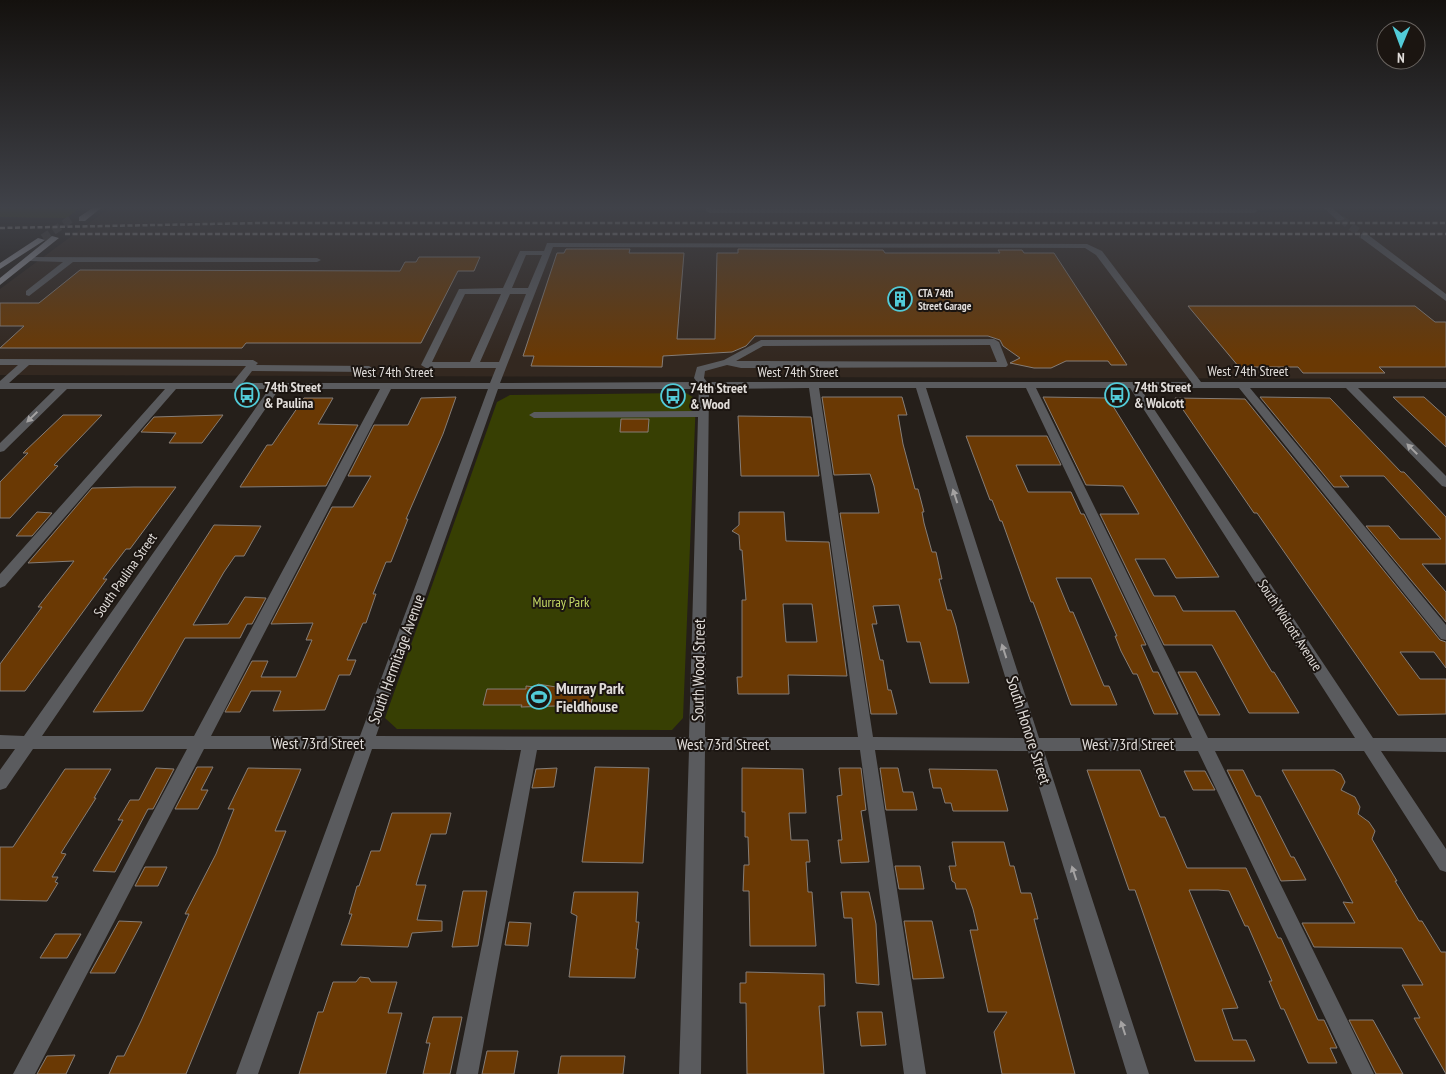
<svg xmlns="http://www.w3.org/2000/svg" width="1446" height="1074" viewBox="0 0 1446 1074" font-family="'PT Sans Narrow',sans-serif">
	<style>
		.built { fill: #332820 }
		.green { fill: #373f03 }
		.building { fill: #6a3904; stroke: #857d77; fill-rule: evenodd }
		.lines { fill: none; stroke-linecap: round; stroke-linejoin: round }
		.minor-tunnel { stroke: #413b37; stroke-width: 8; stroke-dasharray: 8 4.5; stroke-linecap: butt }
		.major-tunnel { stroke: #413b37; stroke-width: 8; stroke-dasharray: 8 4.5; stroke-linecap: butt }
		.minor { fill: #5a5b5e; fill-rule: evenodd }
		.major { fill: #95969d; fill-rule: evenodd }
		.rail { stroke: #a19c98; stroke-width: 2.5; stroke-dasharray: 5 2.5; stroke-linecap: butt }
		.oneway { fill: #a4a2a2 }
		.labels { text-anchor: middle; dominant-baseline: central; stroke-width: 4; stroke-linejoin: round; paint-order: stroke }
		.far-poi-label { font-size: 11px; font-weight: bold; fill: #e0dcd9; stroke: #1b1511; text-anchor: start }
		.street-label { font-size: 14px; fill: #e0dcd9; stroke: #1b1511 }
		.poi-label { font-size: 14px; font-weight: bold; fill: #e0dcd9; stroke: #1b1511; text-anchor: start }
		.park-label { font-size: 14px; fill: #c4d864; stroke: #1b1511 }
		.near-street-label { font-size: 16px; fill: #e0dcd9; stroke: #1b1511 }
		.near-poi-label { font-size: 16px; font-weight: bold; fill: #e0dcd9; stroke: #1b1511; text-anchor: start }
	</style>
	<rect width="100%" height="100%" fill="#251f1a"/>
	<path class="built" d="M111 207H695L696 212H1446V379L0 375V289Z"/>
	<path class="green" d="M0 207H80L67 218 0 217Z
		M686 393 696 399 683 718 672 730 397 729 385 718 497 402 510 395Z"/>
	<path class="building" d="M566 249H630L629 253H684L677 339H715L717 253H738V249L883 250 885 253H1000L998 250H1022L1024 253H1054L1127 365H1111L1108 361H1066L1051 368H1034L1010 363 1020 358 1003 346 1000 340 988 336H755L746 346 732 352 663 356 662 367 531 366 534 356H523L557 253H564Z
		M419 257H480L474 271H458L421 343H246L242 348H0L24 326H0V303H39L80 270 400 271 405 262H416Z
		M1188 306H1415L1435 322H1446V367H1379L1385 373H1303L1298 367H1239Z
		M456 397 443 434 406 519H408L397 547 391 562H386L373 594H376L366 623H363L347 660H356L350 675H339L325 710 273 711 281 691H251L240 712H225L252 661H268L261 677H296L312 640H306L313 623 271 624 332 507H353L371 476H348L374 425H408L421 398Z
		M822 397H902L907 415H898L903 444 915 489H918L924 512H922L924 523 932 552H936L942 579H939L947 610H951L956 626 969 683H930L920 642H907L899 605 873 606 877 624H872L880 660H883L888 690H891L897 714H871L840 513H879L874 486 870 474 834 475Z
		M1043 397 1108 398 1219 577 1176 578 1165 559H1135L1154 596H1175L1183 611H1235L1272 672H1274L1299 713H1249L1212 645H1164L1100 514H1139L1123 486 1086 485Z
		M1260 397 1330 398 1401 472H1404L1446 517V564H1422L1446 592V622L1366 526H1389L1400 539H1441L1384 476H1340L1349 487H1334Z
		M1393 397H1424L1446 417V447Z
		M304 398H333L318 424 358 425 326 486 240 487 267 445H272Z
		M1175 398 1245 399 1440 640 1446 642V668L1434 652H1400L1420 679H1446V714L1398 715 1257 513H1254Z
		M63 415H102L54 465 58 466 10 518H0V482L28 453H23Z
		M223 415 202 443H169L176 433 141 432 154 417Z
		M738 416 811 417 819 476H741Z
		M621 419H649L648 432H620Z
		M966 436H1047L1061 465H1016L1028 492H1071L1081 514H1084L1146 645H1141L1153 672H1158L1178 714H1154L1137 674H1133L1121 651 1115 636H1117L1091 578H1056L1070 612H1073L1104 686H1109L1117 705H1071L1033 602H1031L1002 521H1000L992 500H990Z
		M134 487H176L130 549H126L103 579H107L25 691H0V664L42 607H38L74 561 28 563 92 488Z
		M37 512 52 513 32 536H16Z
		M739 512H784L786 541 829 542 847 676 788 675 789 694H738L737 677H742V600H746L742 550H740L739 535 732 531 739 525ZM783 604H812L817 642H786Z
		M214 525 261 526 244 556H235L224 572 193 625 228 624 245 597 266 598 252 624H247L240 638H185L143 711 93 712Z
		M1178 672H1196L1220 715H1199Z
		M538 684 556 687 555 689H594L591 705 521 707 522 705H483L487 689H526V686L535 687Z
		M197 767H213L201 790H208L198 809H175Z
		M595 767 649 768 643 863 582 862Z
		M156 768 174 769 153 809H148L115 872 93 871 123 820H118L130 800H139Z
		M248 768 301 769 275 831H286L186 1074H109L117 1056H124L141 1021 189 914H185L216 854 234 809H228Z
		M557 768 554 787 532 788 536 769Z
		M742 768 803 769 806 813H789L791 840H808L810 862H806L808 892H812L816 946H750L749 891H743L744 865H749L748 837H745V812H742Z
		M839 768H861L866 810 861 811 869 862 841 863 838 840H842L837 796 842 795Z
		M880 768H898L903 792H913L917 810H886Z
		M65 769H111L94 798H96L61 853 66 854 52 877H58L55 882 58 883 47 901 0 900V847H13Z
		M929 769 997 770 1008 811H953L951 803H945L941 788H933Z
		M1087 770H1140L1160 817H1165L1187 868H1246L1278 938H1281L1318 1020H1324L1337 1048H1330L1337 1063H1308L1284 1009H1281L1269 981H1272L1248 926H1245L1229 891 1218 890H1189L1238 1008 1222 1009 1233 1040H1246L1255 1061H1195L1135 890H1129Z
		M1227 770H1243L1256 796H1260L1291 857H1294L1306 880 1281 881Z
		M1282 770H1334L1341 774 1345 782 1341 790 1355 797 1360 807 1358 814 1369 822 1375 831 1372 839 1397 881H1395L1419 921H1422L1441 952H1446V1074L1414 1018H1420L1402 985H1423L1402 948 1314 947 1302 923H1355L1343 902 1353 903Z
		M1184 771H1205L1215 790H1193Z
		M392 813H451L446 834H431L416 885H426L417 920 442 921V931L412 933 408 947 341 945 352 914H349L357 886H359L371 851H380Z
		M952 842H1004L1010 866H1014L1021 893H1031L1038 919H1034L1075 1074H1002L994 1032 1007 1012H988L970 930H978L973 909 966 889H956L955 883 952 881 949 866H956Z
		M895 866H920L924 889H899Z
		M145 867H167L158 886H135Z
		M463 891H487L478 946 452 947Z
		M574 892H638L636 922H639L636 949H638L635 978 569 977 577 916 571 913Z
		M841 892H869L876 924 879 985 856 983 852 918H844Z
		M119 921 142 922 115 973H90Z
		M904 921H932L944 978 913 979Z
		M509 922 531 923 528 946 505 945Z
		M55 934H81L67 958H40Z
		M746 972 824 974 825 1006H819L824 1074H747L746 1003H740V983H746Z
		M360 977 369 978 371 982H397L388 1013H402L386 1074H299L318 1012H323L333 982H356Z
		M857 1012H882L886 1045 861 1046Z
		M433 1017H462L450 1074H423L430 1043H426Z
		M1349 1020H1373L1403 1074H1376Z
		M487 1051H518L514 1074H482Z
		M75 1055 66 1074H37L47 1056Z
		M561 1056H625L623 1074H558Z"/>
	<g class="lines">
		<path class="minor-tunnel" d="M1341 219 1364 236"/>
		<path class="major-tunnel" d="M43 238 71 219"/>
		<path class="minor" d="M706 207 714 209H1254L1258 211 1254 213H710L706 211Z
			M1323 207H1331L1345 219 1338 221Z
			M1361 234H1367L1446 294V301L1361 238Z
			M547 243 1087 244 1102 251 1201 382H1446V388H1358L1446 476V487L1442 486 1346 388H1250L1446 625V640L1441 639 1239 388H1140L1373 738H1446V752L1381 751 1446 849V872L1440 870 1364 751H1215L1374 1074H1352L1198 751H1044L1149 1074H1127L1028 751 875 750 926 1074H904L860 750H705L701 1074H679L689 750H537L478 1074H456L521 750 372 749 258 1074H236L356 749H204L35 1074H13L187 749H33L6 788 0 790V770L15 749H0V735L24 736 269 389H176L5 586 0 588V574L165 389H67L4 451 0 452V443L55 389H0V381L18 365H0V359L253 360 258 363 256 365 369 366 374 369 369 372 252 371 243 383H490L496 368H426L421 365 459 289 503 288 520 251H544ZM553 247 1085 248 1096 255 1191 382H707L704 378 705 371 727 365 741 368 1006 367 1008 365 999 342 994 339 761 340 724 360 697 367 694 378 697 382 500 383ZM526 255H542L528 288H512ZM465 294H501L470 362H432ZM510 294H526L499 362H480ZM990 345 997 362 736 361 763 346ZM29 365 246 366 232 383H9ZM809 388 858 737H705L709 389ZM819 388H916L1024 738 873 737ZM926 388H1026L1192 738H1039ZM1036 388H1130L1355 738H1208ZM279 389H380L194 736H42ZM391 389H488L360 736H211ZM498 389H699L698 411 534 412 529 415 534 418 698 417 689 737 376 736Z
			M26 257 317 258 321 260 317 262H73L29 296 26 295V291L63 262 29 261H26Z"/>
		<path class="major" d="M94 207H102L85 221H79V217Z
			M52 236 59 238 0 285V278Z
			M38 238 45 240 0 269V263Z"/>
		<path class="rail" d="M0 228 260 223H1446
			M65 234H1446"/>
	</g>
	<defs><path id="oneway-solid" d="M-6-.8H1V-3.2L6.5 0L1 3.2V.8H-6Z" transform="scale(1.25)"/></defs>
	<g class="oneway">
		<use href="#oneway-solid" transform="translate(32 417) rotate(136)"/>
		<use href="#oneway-solid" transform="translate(1412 449) rotate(-135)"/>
		<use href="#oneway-solid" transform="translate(955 496) rotate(-108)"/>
		<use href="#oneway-solid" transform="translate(1004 651) rotate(-108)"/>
		<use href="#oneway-solid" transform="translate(1074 873) rotate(-108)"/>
		<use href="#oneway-solid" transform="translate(1123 1028) rotate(-108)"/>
	</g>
	<linearGradient id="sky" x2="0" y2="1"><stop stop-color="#14110e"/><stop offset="0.58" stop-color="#404249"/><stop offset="1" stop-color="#404249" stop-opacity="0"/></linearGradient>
	<rect width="1446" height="358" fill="url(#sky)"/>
	<defs>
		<g id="building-ring" transform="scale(1.25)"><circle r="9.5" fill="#1b1511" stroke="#52cbd8" stroke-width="1.5"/><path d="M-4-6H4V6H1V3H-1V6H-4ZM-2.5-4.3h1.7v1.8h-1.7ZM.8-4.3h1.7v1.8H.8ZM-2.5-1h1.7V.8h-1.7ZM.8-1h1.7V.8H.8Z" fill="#52cbd8"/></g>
		<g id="bus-ring" transform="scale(1.25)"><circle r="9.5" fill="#1b1511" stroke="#52cbd8" stroke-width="1.5"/><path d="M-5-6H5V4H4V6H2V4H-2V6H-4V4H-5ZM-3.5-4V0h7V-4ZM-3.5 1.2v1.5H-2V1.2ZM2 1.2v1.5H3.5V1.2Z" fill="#52cbd8"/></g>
		<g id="stadium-ring" transform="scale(1.25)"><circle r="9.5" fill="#1b1511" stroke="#52cbd8" stroke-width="1.5"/><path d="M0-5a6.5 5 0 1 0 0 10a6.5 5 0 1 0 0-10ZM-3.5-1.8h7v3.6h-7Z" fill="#52cbd8"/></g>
	</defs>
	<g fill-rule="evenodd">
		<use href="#building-ring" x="900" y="299"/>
		<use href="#bus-ring" x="247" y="395"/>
		<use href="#bus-ring" x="1117" y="395"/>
		<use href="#bus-ring" x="673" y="396"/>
		<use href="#stadium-ring" x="539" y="697"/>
	</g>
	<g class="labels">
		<g class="far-poi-label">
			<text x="918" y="293">CTA 74th<tspan x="918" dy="13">Street Garage</tspan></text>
		</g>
		<g class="street-label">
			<text x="1248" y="371">West 74th Street</text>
			<text x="393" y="372">West 74th Street</text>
			<text x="798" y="372">West 74th Street</text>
			<text transform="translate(125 575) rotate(-55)">South Paulina Street</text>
			<text transform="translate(1290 625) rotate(57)">South Wolcott Avenue</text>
		</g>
		<g class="poi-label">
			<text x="264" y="387">74th Street<tspan x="264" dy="16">&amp; Paulina</tspan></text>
			<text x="1134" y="387">74th Street<tspan x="1134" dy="16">&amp; Wolcott</tspan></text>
			<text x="690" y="388">74th Street<tspan x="690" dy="16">&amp; Wood</tspan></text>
		</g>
		<g class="park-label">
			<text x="561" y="602">Murray Park</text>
		</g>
		<g class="near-street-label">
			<text transform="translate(396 659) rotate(-70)">South Hermitage Avenue</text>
			<text transform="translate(698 670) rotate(-89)">South Wood Street</text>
			<text transform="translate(1029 730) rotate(72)">South Honore Street</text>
			<text x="318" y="743">West 73rd Street</text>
			<text x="723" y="744">West 73rd Street</text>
			<text x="1128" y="744">West 73rd Street</text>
		</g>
		<g class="near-poi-label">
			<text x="556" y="688">Murray Park<tspan x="556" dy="18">Fieldhouse</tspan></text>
		</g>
	</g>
	<g transform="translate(1401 45) rotate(181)"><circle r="24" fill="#1b1511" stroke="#6a6561"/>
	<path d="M0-4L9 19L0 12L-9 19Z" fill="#52cbd8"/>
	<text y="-8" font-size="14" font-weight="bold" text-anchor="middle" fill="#e0dcd9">N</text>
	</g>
</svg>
